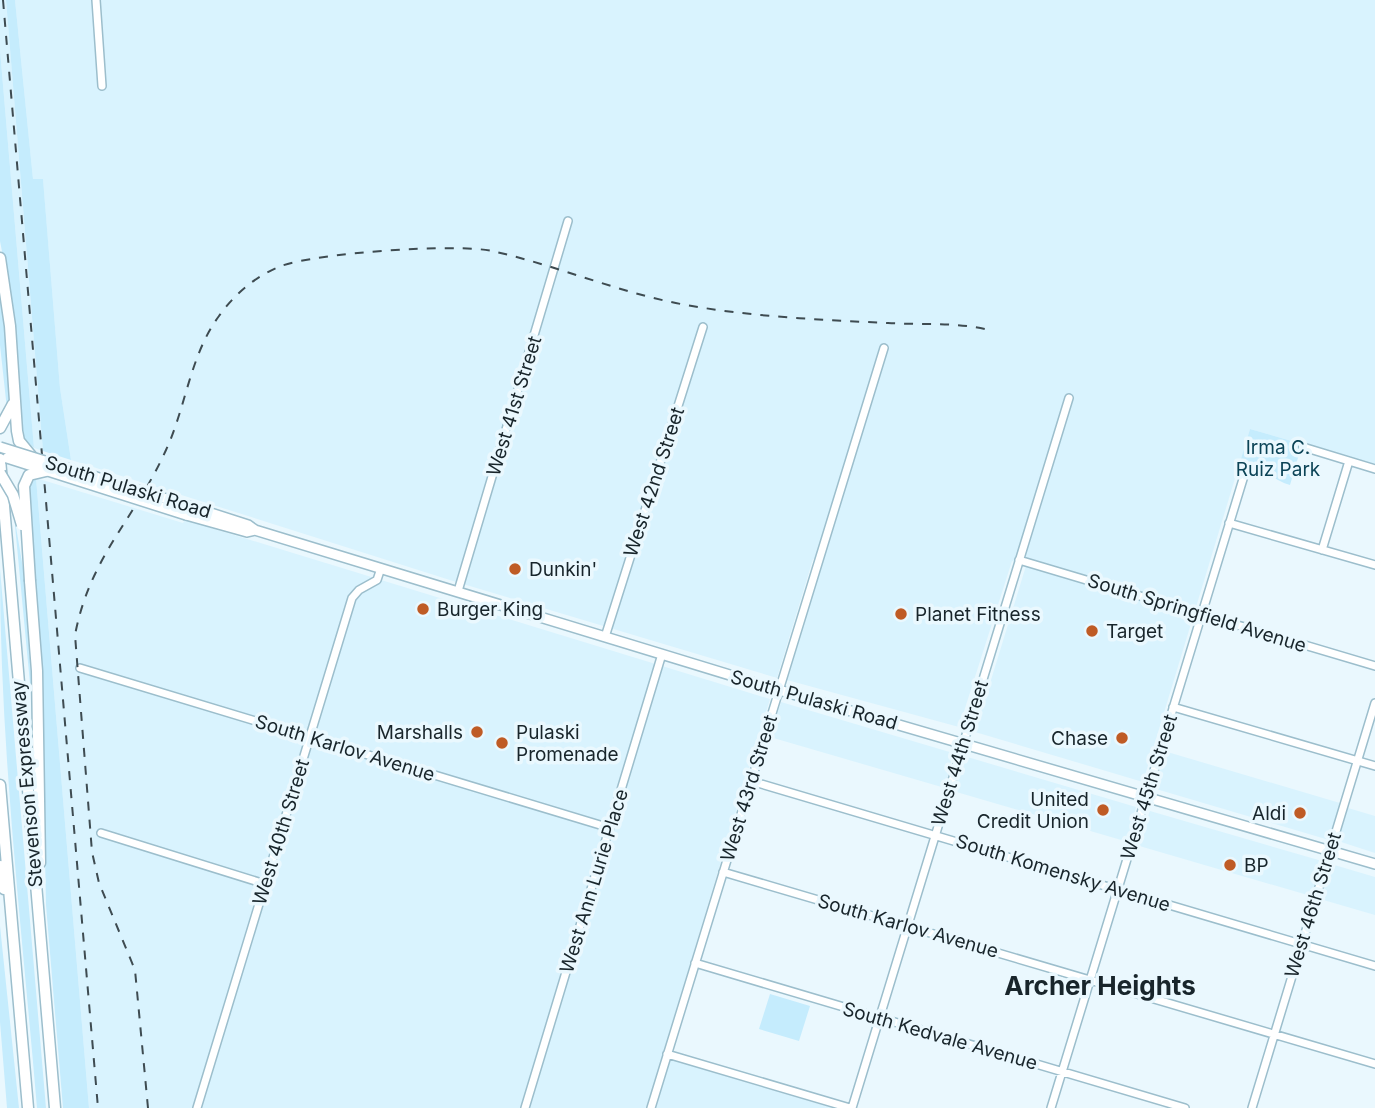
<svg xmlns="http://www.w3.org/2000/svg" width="1375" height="1108" viewBox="0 0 1375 1108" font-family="Inter,sans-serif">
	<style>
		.built { fill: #d9f3fe }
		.green { fill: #c5ecfd }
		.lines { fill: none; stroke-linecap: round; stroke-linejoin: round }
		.minor-casing { stroke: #9cbecc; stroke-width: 10 }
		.major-casing { stroke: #9cbecc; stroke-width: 12 }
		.highway-casing { stroke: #9cbecc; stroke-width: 13 }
		.minor { stroke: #fff; stroke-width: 7 }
		.major { stroke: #fff; stroke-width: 9 }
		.highway { stroke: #fff; stroke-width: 10 }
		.rail { stroke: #3e4b51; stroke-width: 2; stroke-dasharray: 9 9; stroke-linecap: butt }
		.major-bridge-casing { stroke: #9cbecc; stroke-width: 12; stroke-linecap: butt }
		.highway-bridge-casing { stroke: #9cbecc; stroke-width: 13; stroke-linecap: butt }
		.major-bridge { stroke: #fff; stroke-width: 9 }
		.highway-bridge { stroke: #fff; stroke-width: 10 }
		.poi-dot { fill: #bf5b25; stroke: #eaf8fe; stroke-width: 2.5 }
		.labels { text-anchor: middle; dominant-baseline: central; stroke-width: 7; stroke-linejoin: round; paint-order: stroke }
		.street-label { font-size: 19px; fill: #18252b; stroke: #eaf8fe }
		.park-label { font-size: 19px; fill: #0b4356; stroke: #eaf8fe }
		.poi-label { font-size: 19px; fill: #18252b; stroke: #eaf8fe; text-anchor: start }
		.district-label { font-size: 26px; font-weight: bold; fill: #18252b; stroke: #eaf8fe }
	</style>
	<rect width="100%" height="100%" fill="#eaf8fe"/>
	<path class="built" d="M0 0H6L43 451 34 448 0 50Z
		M15 0H1375V465L1250 429 1143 782 975 732 1026 566 1012 561 959 727 787 680 823 561 813 559 777 678 453 581 71 460 60 388 43 180 33 179Z
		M36 478 183 523 185 520 770 699 662 1057 833 1108H89Z
		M781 702 953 753 945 788 770 737Z
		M1164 751 1340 803 1329 840 1156 789Z
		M964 756 1136 807 1128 842 953 791Z
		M1348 808 1375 816V853L1338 841Z
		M1150 811 1322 861 1311 896 1136 845Z
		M1331 864 1375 877V915L1320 899Z"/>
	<path class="green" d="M6 0H15L33 179H43L60 388 71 460 43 451Z
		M0 50 34 448 24 439 9 288 0 241Z
		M0 281 11 390 7 409 0 345Z
		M1250 429 1302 444 1290 485C1271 479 1259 466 1240 462Z
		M36 478 89 1108H63L46 905 41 655 27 486Z
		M14 515 25 580 35 736Z
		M0 569 46 1108H37C22 929 0 749 0 569Z
		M0 926 19 1108H7L0 1022Z
		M770 994 810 1006 799 1041 759 1029Z"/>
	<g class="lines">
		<g class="minor-casing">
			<path id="minor" d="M96 0 102 86
				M1303 447 1375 469
				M1229 523 1375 565
				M1322 550 1349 461
				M1019 560 1375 666
				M458 591 568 221
				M605 637 703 327
				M80 668 610 828
				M1173 707 1375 766
				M751 781 1375 966
				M101 833 265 884
				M723 872 1375 1064
				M695 963 1185 1108
				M667 1054 850 1108
				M197 1108 352 598 359 590 377 580 381 568
				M525 1108 662 654
				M651 1108 884 348
				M852 1108 1069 398
				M1051 1108 1247 466
				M1252 1108 1375 703"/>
		</g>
		<g class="major-casing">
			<path id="major" d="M189 506 248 525 255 530 779 690 1375 864
				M186 515 247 532 255 530"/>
		</g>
		<g class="highway-casing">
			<path id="highway" d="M0 258 10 326 17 431 19 441 33 458
				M0 428 13 404
				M0 459 55 1108
				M30 581 37 671 40 863
				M0 785 28 1108
				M0 866 4 889"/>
		</g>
		<use href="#minor" class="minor"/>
		<use href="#major" class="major"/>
		<use href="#highway" class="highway"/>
		<path class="rail" d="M3 0 98 1108
			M148 1108 135 970 99 883 92 852 75 635C90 556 135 519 166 450 186 407 190 355 219 316 234 295 255 276 281 266 317 253 455 243 492 251 560 266 624 295 692 306 756 317 823 320 888 323 921 325 953 322 985 329"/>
		<g class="major-bridge-casing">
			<path id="major-bridge" d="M0 447 189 506
				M7 458 186 515"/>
		</g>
		<g class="highway-bridge-casing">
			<path id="highway-bridge" d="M0 473 13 495 22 525
				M30 581 24 486 29 475 46 471"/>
		</g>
		<use href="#major-bridge" class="major-bridge"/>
		<use href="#highway-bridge" class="highway-bridge"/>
	</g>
	<g class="poi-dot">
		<circle cx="515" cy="569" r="7"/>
		<circle cx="423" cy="609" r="7"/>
		<circle cx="901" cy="614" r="7"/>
		<circle cx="1092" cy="631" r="7"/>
		<circle cx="477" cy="732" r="7"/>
		<circle cx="1122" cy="738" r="7"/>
		<circle cx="502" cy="743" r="7"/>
		<circle cx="1103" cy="810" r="7"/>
		<circle cx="1300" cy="813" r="7"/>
		<circle cx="1230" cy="865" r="7"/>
	</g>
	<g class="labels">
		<g class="street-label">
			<text transform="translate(514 406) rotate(-73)">West 41st Street</text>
			<text transform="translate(654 482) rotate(-72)">West 42nd Street</text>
			<text transform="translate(128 487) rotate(17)">South Pulaski Road</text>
			<text transform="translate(1197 613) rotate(17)">South Springfield Avenue</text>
			<text transform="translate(814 700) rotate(16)">South Pulaski Road</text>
			<text transform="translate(345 748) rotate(17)">South Karlov Avenue</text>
			<text transform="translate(960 753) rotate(-73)">West 44th Street</text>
			<text transform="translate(27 784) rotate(-95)">Stevenson Expressway</text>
			<text transform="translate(1149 787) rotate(-73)">West 45th Street</text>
			<text transform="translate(749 788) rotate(-73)">West 43rd Street</text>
			<text transform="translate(281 832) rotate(-73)">West 40th Street</text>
			<text transform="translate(1063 873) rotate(17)">South Komensky Avenue</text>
			<text transform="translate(594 881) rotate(-73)">West Ann Lurie Place</text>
			<text transform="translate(1313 905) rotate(-73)">West 46th Street</text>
			<text transform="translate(908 926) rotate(16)">South Karlov Avenue</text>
			<text transform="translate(940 1036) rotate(16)">South Kedvale Avenue</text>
		</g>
		<g class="park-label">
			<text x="1278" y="447">Irma C.<tspan x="1278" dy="22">Ruiz Park</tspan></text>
		</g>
		<g class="poi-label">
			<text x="529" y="569">Dunkin'</text>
			<text x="437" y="609">Burger King</text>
			<text x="915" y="614">Planet Fitness</text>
			<text x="1106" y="631">Target</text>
			<text x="463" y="732" text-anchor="end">Marshalls</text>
			<text x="516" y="732">Pulaski<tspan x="516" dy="22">Promenade</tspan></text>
			<text x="1108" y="738" text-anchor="end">Chase</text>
			<text x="1089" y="799" text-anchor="end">United<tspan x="1089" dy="22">Credit Union</tspan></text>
			<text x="1286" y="813" text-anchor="end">Aldi</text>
			<text x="1244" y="865">BP</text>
		</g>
		<g class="district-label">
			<text x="1100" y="985">Archer Heights</text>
		</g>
	</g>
</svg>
